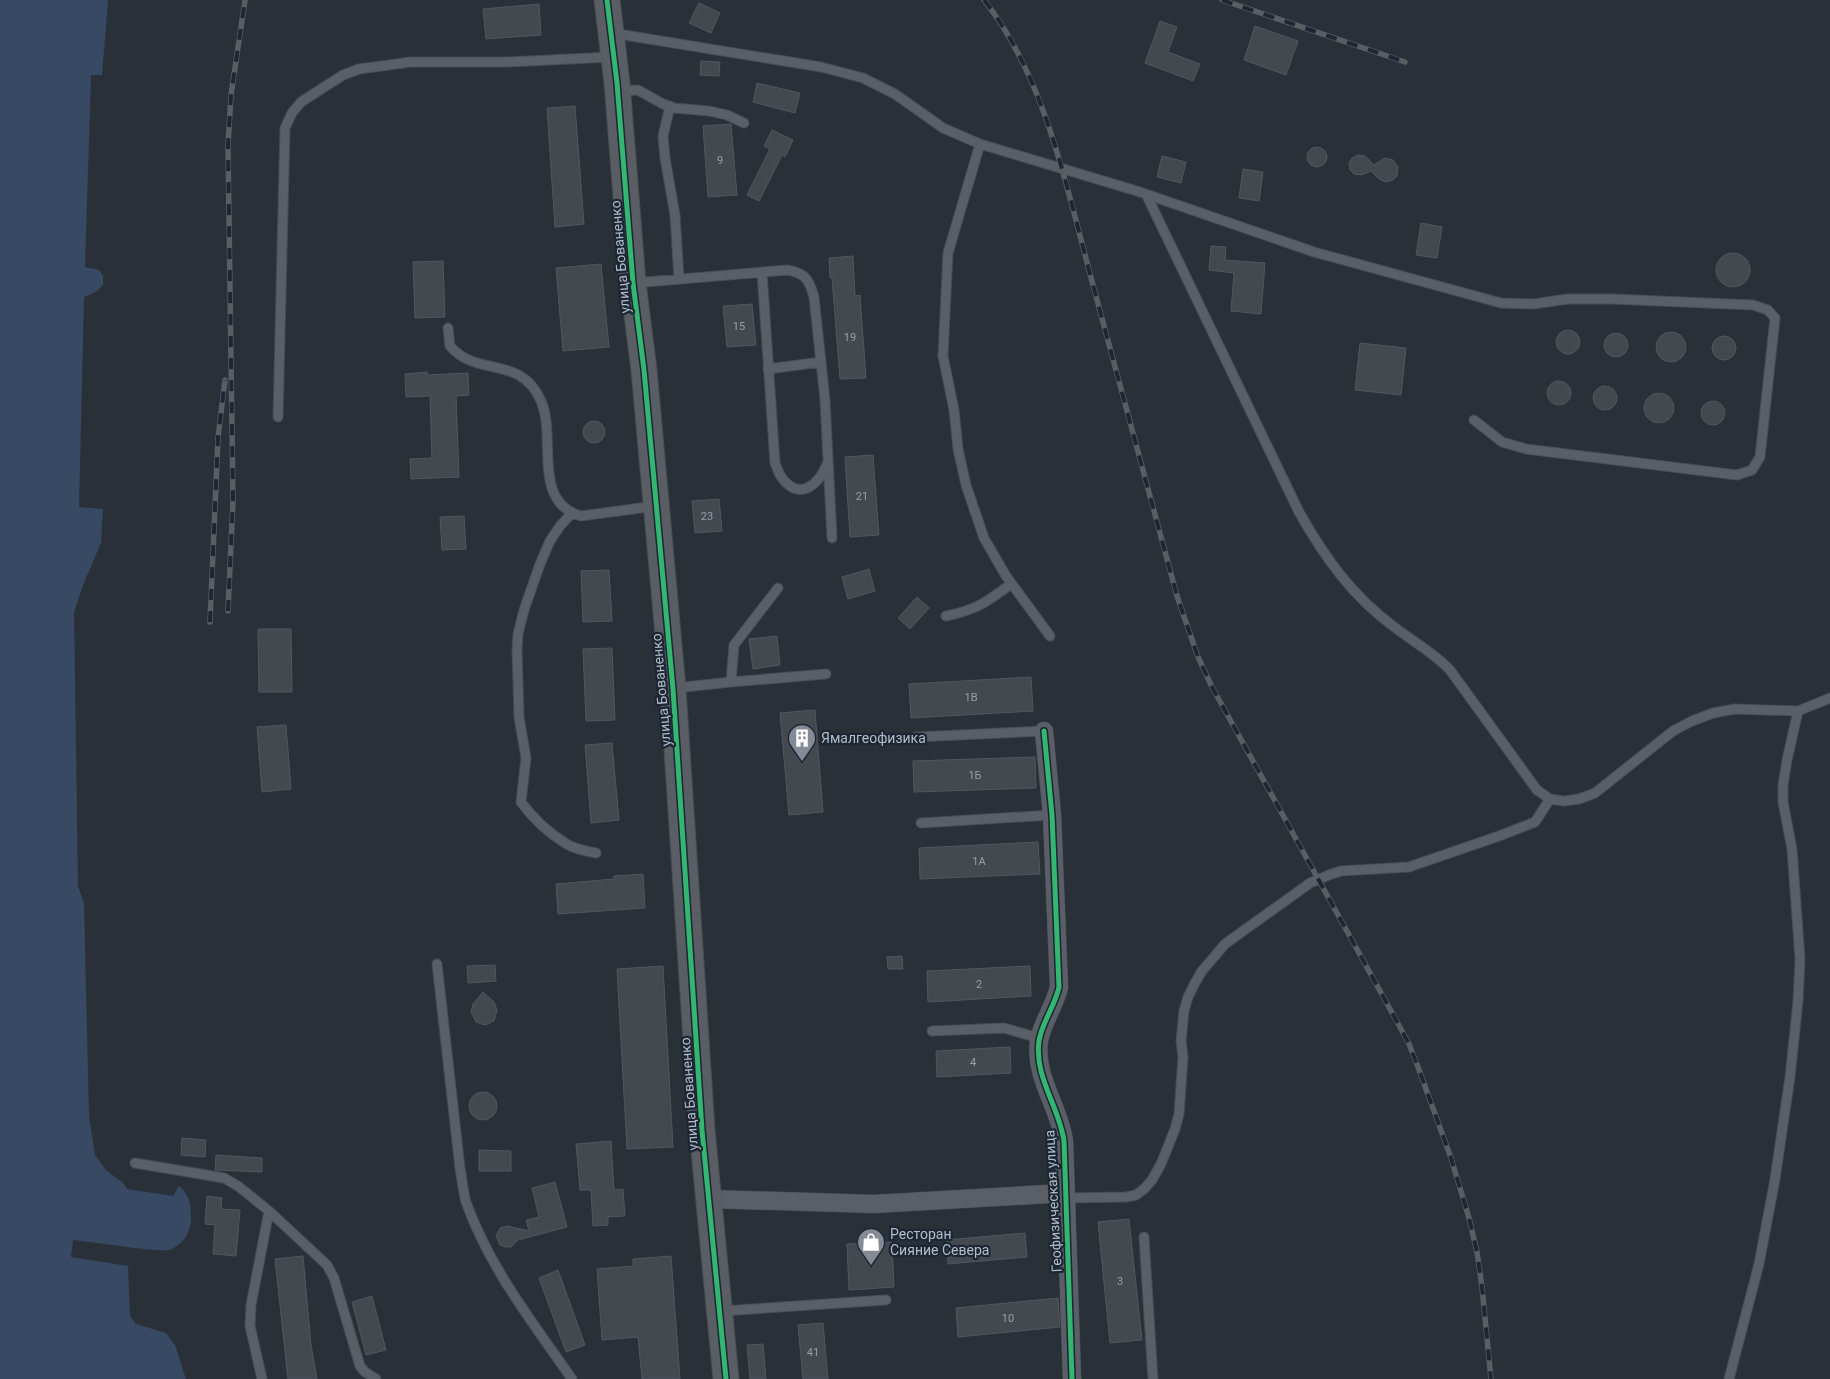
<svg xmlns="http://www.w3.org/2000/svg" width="1830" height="1379" viewBox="0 0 1830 1379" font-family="Roboto,sans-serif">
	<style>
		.water { fill: #384963 }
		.building { fill: #444950; stroke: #52575f }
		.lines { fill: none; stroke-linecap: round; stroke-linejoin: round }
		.lane-casing { stroke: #484c53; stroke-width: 11 }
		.street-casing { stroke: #484c53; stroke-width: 19 }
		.secondary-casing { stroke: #484c53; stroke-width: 27 }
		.lane { stroke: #5a5e66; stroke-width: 9 }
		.street { stroke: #5a5e66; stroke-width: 18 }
		.secondary { stroke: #595d64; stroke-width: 25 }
		.rail-casing { stroke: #595d64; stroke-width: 5.5 }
		.rail { stroke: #1d2633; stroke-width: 4; stroke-dasharray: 11; stroke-linecap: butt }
		.cycleway-casing { stroke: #1d2633; stroke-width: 8 }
		.cycleway { stroke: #33b770; stroke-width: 5 }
		.labels { text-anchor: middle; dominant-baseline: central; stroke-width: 4.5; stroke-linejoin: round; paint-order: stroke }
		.number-label { font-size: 11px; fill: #989fab }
		.street-label { font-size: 14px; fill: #b4bcc9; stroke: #1d2633 }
		.poi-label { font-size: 14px; fill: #b4bcc9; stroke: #1d2633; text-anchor: start }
	</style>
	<rect width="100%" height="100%" fill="#2a3038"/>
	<path class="water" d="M0 0H108L102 75H91L85 267 99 270 103 276V285L96 292 84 297 79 507 103 509 101 543 83 585 74 612 78 886 84 903 89 1116 95 1155 106 1170 123 1183 127 1189 173 1196 179 1186C189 1194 191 1204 191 1217 192 1231 183 1245 169 1250 163 1253 86 1241 73 1240L71 1257 128 1266 130 1316 136 1324 166 1333 175 1345 186 1379H0Z"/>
	<path class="building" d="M699 3 720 13 711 33 689 23Z
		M539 4 541 35 486 39 483 9Z
		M1160 21 1177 27 1168 52 1200 64 1193 81 1145 63Z
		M1255 26 1298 41 1286 75 1244 60Z
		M701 61 720 62 719 76 700 75Z
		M757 83 800 93 795 113 753 102Z
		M575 106 584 224 555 227 547 108Z
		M731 124 737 195 708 197 703 126Z
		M772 130 793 140 785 157 782 155 759 201 747 195 770 149 764 146Z
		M1307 157a10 10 0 1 1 20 0a10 10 0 1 1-20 0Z
		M1358 155 1365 156 1374 165 1385 158 1393 160 1398 167 1397 176 1393 180 1386 182 1379 179 1371 171 1362 175 1354 174 1350 170 1349 163 1352 158Z
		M1162 156 1186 162 1181 183 1157 177Z
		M1243 169 1263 172 1259 201 1239 198Z
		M1421 223 1442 227 1437 258 1416 255Z
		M1211 246 1226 247 1225 260 1265 263 1261 314 1231 311 1234 273 1209 270Z
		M1716 270a17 17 0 1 1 34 0a17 17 0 1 1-34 0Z
		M853 256 855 296 860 295 866 378 840 379 832 278H830L829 258Z
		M443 261 445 317 415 318 413 262Z
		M601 264 609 347 563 351 556 268Z
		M752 304 756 345 727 347 723 306Z
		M1556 342a12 12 0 1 1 24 0a12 12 0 1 1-24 0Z
		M1656 347a15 15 0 1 1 30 0a15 15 0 1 1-30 0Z
		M1604 345a12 12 0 1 1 24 0a12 12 0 1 1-24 0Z
		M1712 348a12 12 0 1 1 24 0a12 12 0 1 1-24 0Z
		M1360 343 1406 348 1401 395 1355 390Z
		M427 372V375L468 373 469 395 456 396 459 477 411 479 410 459 432 458 430 396 406 397 405 374Z
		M1547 393a12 12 0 1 1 24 0a12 12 0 1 1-24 0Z
		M1593 398a12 12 0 1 1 24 0a12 12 0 1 1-24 0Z
		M1644 408a15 15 0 1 1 30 0a15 15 0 1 1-30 0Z
		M1701 413a12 12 0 1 1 24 0a12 12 0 1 1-24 0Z
		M583 432a11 11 0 1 1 22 0a11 11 0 1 1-22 0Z
		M873 455 879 535 850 537 845 457Z
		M719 499 722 531 695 533 692 501Z
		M464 516 466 549 442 550 440 517Z
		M869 569 875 591 848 599 842 577Z
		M609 570 612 621 583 622 581 571Z
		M917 597 929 608 910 629 898 618Z
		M258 629H291L292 692H259Z
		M777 636 780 665 753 669 749 639Z
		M612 648 615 720 586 721 583 649Z
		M1031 677 1033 711 911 718 909 684Z
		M815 710 823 812 789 815 780 713Z
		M286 725 291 789 262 792 257 727Z
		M612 743 619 820 591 823 585 745Z
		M1035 757 1036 788 914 792 913 761Z
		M1038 842 1040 874 920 879 919 848Z
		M643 874 645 908 558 914 556 884 614 879V876Z
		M902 956 903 969H888L887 957Z
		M495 965 496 981 468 983 467 966Z
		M663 966 673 1147 627 1149 617 969Z
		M1030 966 1031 996 928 1002 927 971Z
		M483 992 494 1002 497 1010 494 1021 485 1025 476 1022 471 1012 473 1004Z
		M1010 1047 1011 1073 937 1077 936 1051Z
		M469 1106a14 14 0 1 1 28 0a14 14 0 1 1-28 0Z
		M182 1138 206 1140 205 1157 181 1155Z
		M611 1141 614 1190 623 1189 625 1216 608 1217V1225L593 1226 591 1190H580L576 1144Z
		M479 1150 511 1151V1171H479Z
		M216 1155 262 1158V1172L215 1170Z
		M555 1182 567 1227 518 1240 511 1247H505L500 1245 496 1236 500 1228 507 1226 529 1231 526 1220 539 1217 532 1188Z
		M207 1196 222 1198 221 1209 240 1210 236 1256 213 1254 215 1225 205 1224Z
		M1129 1219 1142 1340 1110 1343 1098 1222Z
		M1025 1233 1027 1257 948 1264 946 1240Z
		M892 1242 894 1287 849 1290 847 1244Z
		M303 1256 311 1345 317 1379H288L275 1259Z
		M671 1256 680 1379H642L638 1337 602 1340 597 1269 633 1266V1259Z
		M558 1270 585 1345 566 1352 539 1278Z
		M372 1296 386 1350 366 1355 352 1302Z
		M1058 1298 1060 1327 958 1337 956 1308Z
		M823 1323 828 1379H803L798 1325Z
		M763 1344 766 1379H750L747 1345Z"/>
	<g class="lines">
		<g class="lane-casing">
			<path id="lane" d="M612 33 821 67 863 78 895 94 943 128 980 144 1137 191 1314 252 1501 303 1533 304 1568 299H1612L1753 305 1768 310 1775 318 1760 457 1752 470 1737 475 1526 449 1502 442 1474 420
				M618 91 638 90 663 104 674 108 709 111 727 115 744 123
				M670 106 663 136 665 158 675 215 679 279
				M980 144 948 253 943 356 954 410 958 449 966 485 984 538 1006 576 1050 636
				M1146 194 1299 512C1324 556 1351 595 1393 626 1412 641 1433 652 1450 670L1537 790 1550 799 1564 801 1579 799 1595 793 1673 731 1692 721 1713 713 1735 709 1798 711
				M762 272 775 463C777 468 779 474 782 478 800 502 819 484 827 464
				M634 283 787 270C805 273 809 279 814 297L825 400 832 538
				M448 328 450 346C477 378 521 354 541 401 557 437 531 502 581 516L655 506
				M768 369 821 362
				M278 417 285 128 292 113 301 102 343 75 359 69 411 62H506L611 57
				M572 513 560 526 550 541 540 564 524 610 518 634 517 650 519 717 526 758 521 802C532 817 549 833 565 843 574 849 585 851 596 853
				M946 616C976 610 987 602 1011 584
				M731 682 826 674
				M675 688 731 682 734 645 778 588
				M916 737 1044 731
				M921 823 1052 815
				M437 964 460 1168C462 1179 463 1191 466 1202 489 1267 533 1323 572 1379
				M932 1031 1004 1028 1039 1038
				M135 1163 224 1178 238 1186 269 1211 327 1265 334 1278 360 1366 365 1372 376 1379
				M1066 1198 1126 1197 1136 1195 1144 1189 1152 1180 1161 1164 1175 1129 1179 1114 1183 1057 1181 1041 1184 1011 1188 997 1195 983 1202 971 1225 944 1310 883 1329 875 1341 871 1409 867 1499 836 1535 822 1550 799
				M1144 1237 1153 1379
				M722 1311 886 1300
				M262 1379 250 1326 251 1305 269 1211
				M1729 1379 1759 1264 1775 1179 1790 1077 1798 1001 1800 959 1792 849 1783 802V785L1787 760 1798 711 1830 698"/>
		</g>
		<g class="street-casing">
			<path id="street" d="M1044 731 1052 815 1059 987C1055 1006 1042 1022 1039 1041 1034 1077 1059 1106 1064 1141L1072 1379
				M709 1199 874 1204 1066 1193"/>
		</g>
		<g class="secondary-casing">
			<path id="secondary" d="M607 0 617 83 633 283 644 370 673 689 702 1130 726 1379"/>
		</g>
		<use href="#lane" class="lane"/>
		<use href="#street" class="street"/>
		<use href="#secondary" class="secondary"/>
		<g class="rail-casing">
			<path id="rail" d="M984 0C1046 78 1067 190 1093 285 1121 389 1149 493 1177 596L1198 657 1212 687 1395 1018 1409 1044 1418 1067 1451 1158 1469 1218 1477 1252 1482 1287 1491 1379
				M1222 0 1405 62
				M228 611 233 501 228 146 231 95 245 0
				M210 622 218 438 225 380"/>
		</g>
		<use href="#rail" class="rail"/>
		<g class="cycleway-casing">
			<path id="cycleway" d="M607 0 617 83 633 283 644 370 673 689 702 1130 726 1379
				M1044 731 1052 815 1059 987C1055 1006 1042 1022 1039 1041 1034 1077 1059 1106 1064 1141L1072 1379"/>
		</g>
		<use href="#cycleway" class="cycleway"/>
	</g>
	<defs>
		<g id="building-pin" transform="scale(1.4375)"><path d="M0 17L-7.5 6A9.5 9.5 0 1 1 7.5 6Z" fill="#848b96" stroke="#1d2633"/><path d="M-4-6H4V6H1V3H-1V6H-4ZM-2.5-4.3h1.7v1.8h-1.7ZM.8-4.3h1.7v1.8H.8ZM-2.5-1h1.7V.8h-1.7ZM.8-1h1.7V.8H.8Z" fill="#fff"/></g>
		<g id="shop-pin" transform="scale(1.4375)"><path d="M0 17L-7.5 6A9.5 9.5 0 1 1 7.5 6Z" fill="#848b96" stroke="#1d2633"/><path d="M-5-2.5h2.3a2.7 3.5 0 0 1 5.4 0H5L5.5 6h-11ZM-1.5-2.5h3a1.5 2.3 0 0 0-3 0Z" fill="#fff"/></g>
	</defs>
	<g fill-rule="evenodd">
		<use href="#building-pin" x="802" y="738"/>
		<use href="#shop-pin" x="871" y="1242"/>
	</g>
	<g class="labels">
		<g class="number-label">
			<text x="720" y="160">9</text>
			<text x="739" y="326">15</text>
			<text x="850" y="337">19</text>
			<text x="862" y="496">21</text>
			<text x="707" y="516">23</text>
			<text x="971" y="697">1В</text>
			<text x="975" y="775">1Б</text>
			<text x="979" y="861">1А</text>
			<text x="979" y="984">2</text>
			<text x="973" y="1062">4</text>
			<text x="1120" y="1281">3</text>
			<text x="1008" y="1318">10</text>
			<text x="813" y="1352">41</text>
		</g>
		<g class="street-label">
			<text transform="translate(620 257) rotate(-95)">улица Бованенко</text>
			<text transform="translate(661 690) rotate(-95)">улица Бованенко</text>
			<text transform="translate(689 1094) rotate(-94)">улица Бованенко</text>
			<text transform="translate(1053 1201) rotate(-93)">Геофизическая улица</text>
		</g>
		<g class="poi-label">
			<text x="821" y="738">Ямалгеофизика</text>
			<text x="890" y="1234">Ресторан<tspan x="890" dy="16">Сияние Севера</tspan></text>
		</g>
	</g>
</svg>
